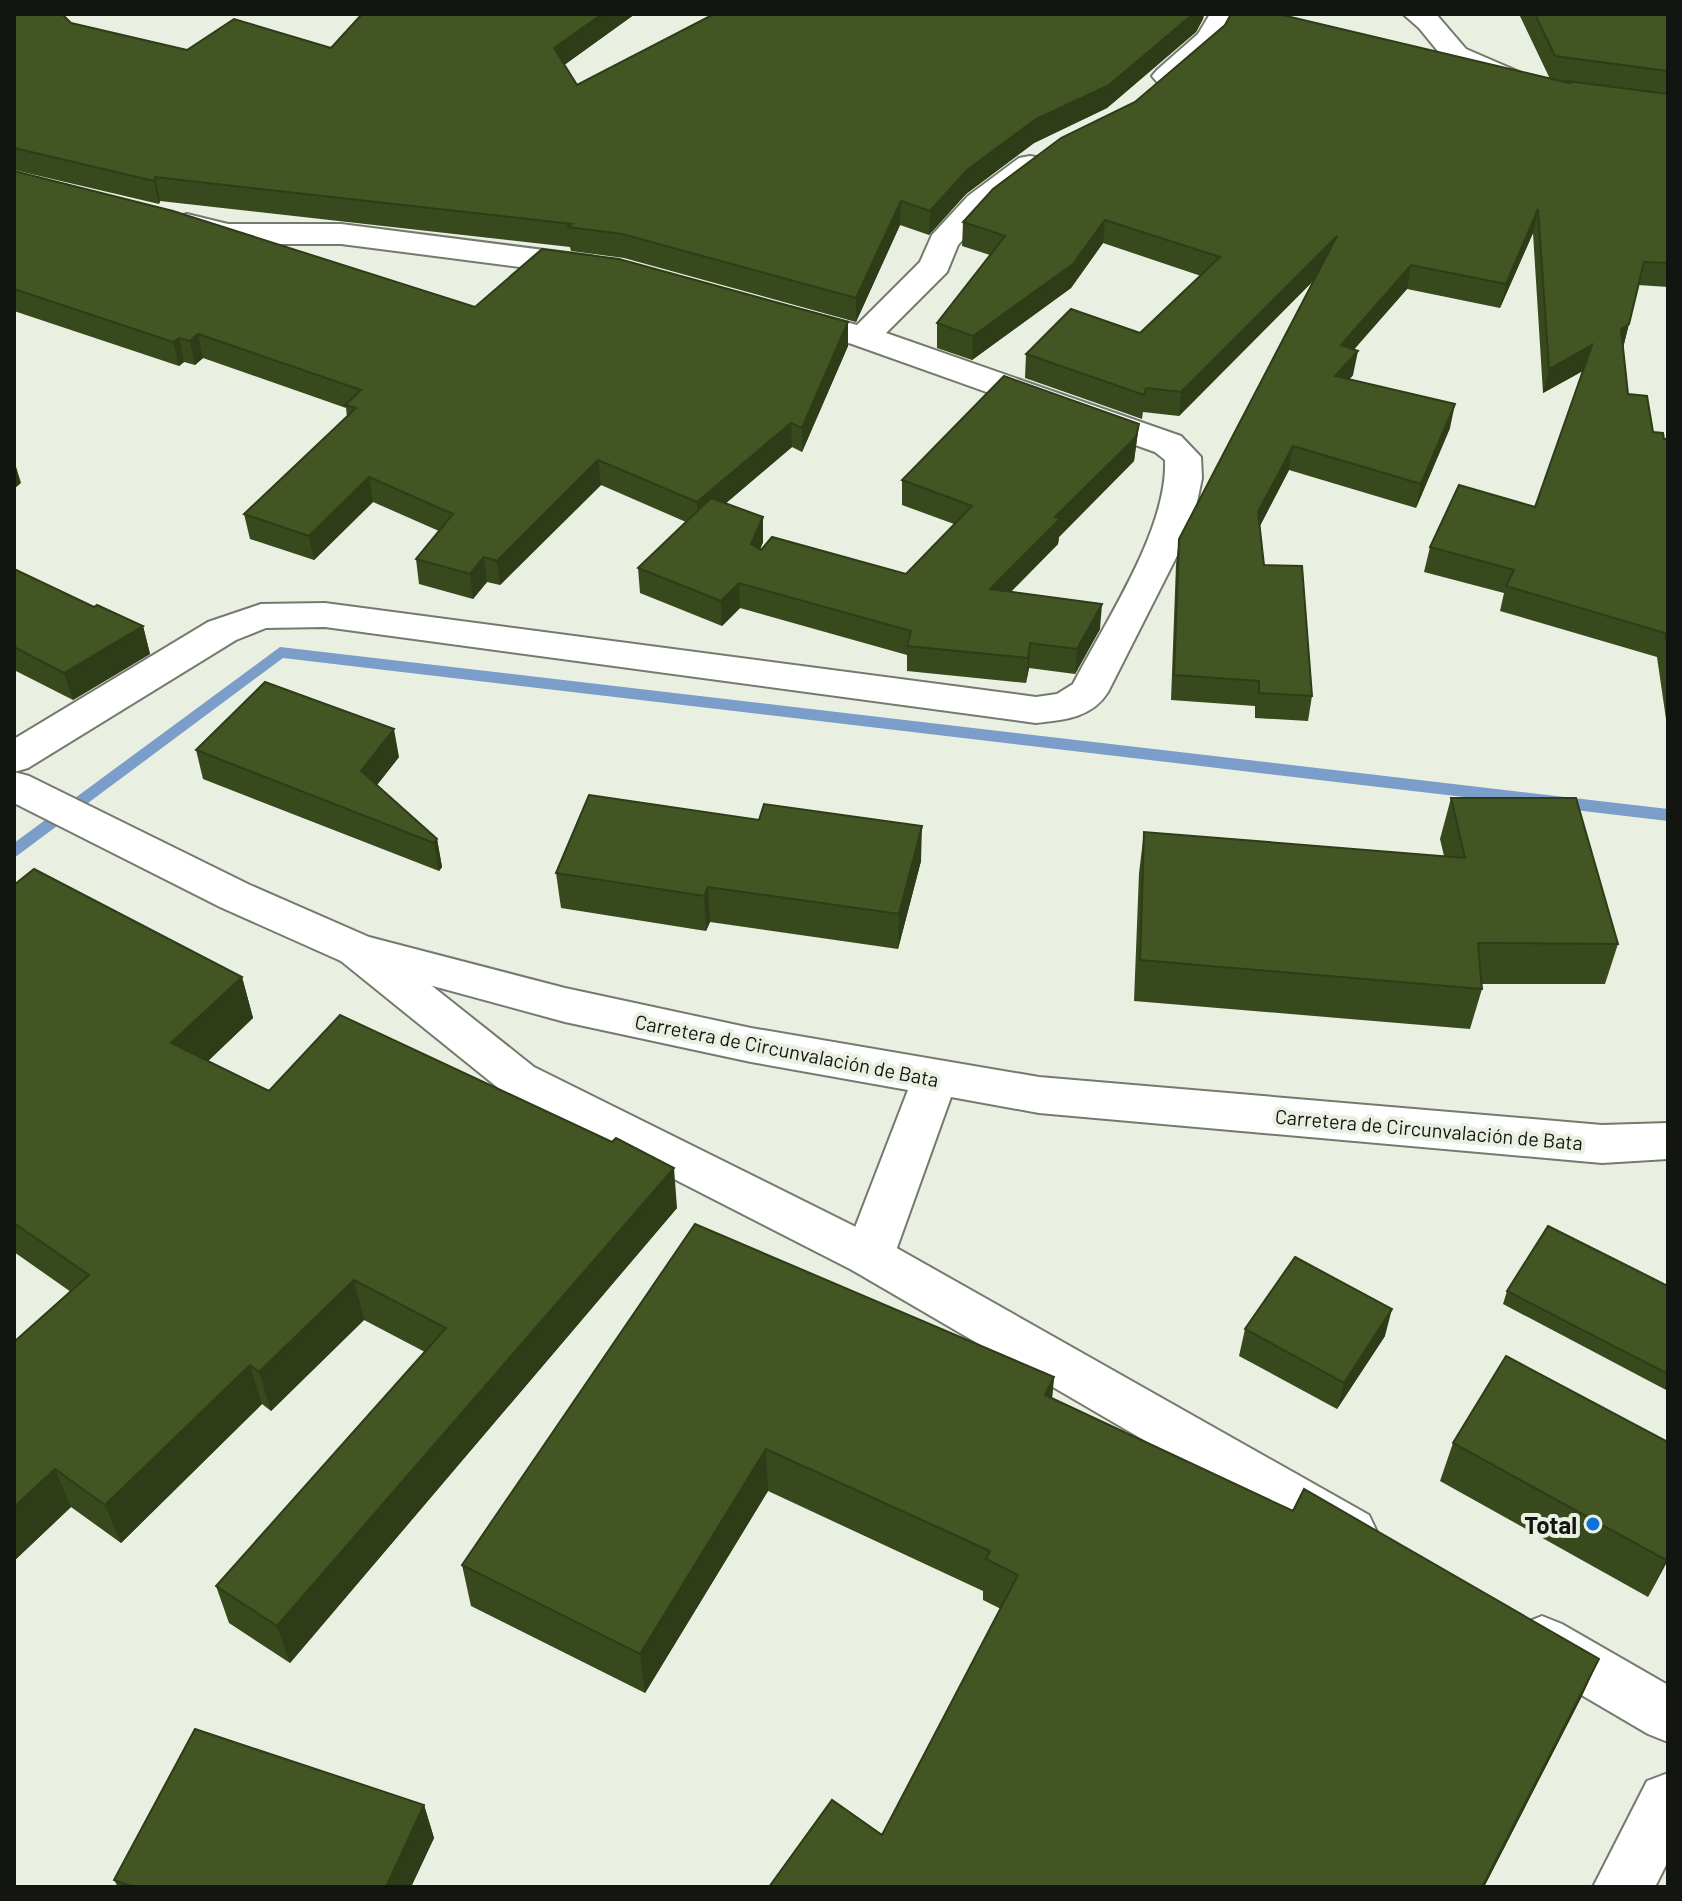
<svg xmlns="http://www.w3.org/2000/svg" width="1682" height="1901" viewBox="0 0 1682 1901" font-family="Barlow,sans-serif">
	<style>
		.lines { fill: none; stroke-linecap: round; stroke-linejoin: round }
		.stream { fill: #7a9dca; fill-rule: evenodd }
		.minor-casing { stroke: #747a6d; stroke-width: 4 }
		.secondary-casing { stroke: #747a6d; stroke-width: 4 }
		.primary-casing { stroke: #747a6d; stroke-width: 4 }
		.minor { fill: #fff; fill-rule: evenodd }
		.secondary { fill: #fff; fill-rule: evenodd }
		.primary { fill: #fff; fill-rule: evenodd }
		.wall { fill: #39491e }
		.shaded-wall { fill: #2e3c18 }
		.building { fill: #425523; stroke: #2e3c18; stroke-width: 2 }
		.poi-dot { fill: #0e71d9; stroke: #e9f0e1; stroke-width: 3 }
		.labels { text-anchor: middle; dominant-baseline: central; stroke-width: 8; stroke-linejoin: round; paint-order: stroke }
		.street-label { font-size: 20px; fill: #131510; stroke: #e9f0e1 }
		.near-poi-label { font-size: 24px; font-weight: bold; fill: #131510; stroke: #e9f0e1; text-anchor: end }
	</style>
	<rect width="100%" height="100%" fill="#e9f0e1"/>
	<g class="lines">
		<path class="stream" d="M280 647 1668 809V821L283 658 14 858V843Z"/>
		<g class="minor-casing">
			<path id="minor" d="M1210 14H1238C1224 39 1189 90 1157 82L1152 76 1157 70 1198 34Z
				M1403 14H1436L1466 49 1526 75 1531 81 1526 87 1516 90 1446 61 1419 28Z
				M1030 156 1041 158 1046 165 1041 172 990 210 958 245 947 272 886 333 1181 436 1201 457 1202 478 1192 526 1108 692C1092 718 1063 720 1036 723L325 627 266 628 236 640 28 768 14 772V739L208 622 261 604 325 603 1036 697 1057 694 1073 684C1105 622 1168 529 1165 460L1155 452 852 344 777 324 772 317 777 310 789 307 857 325 920 262 932 235 968 196 1019 158Z
				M187 214 228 224H341L591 256 603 259 607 266 603 273 591 276 341 244H228L176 231 171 224 176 217Z
				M357 934 373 939 534 1067 886 1242 1369 1515 1377 1532 1369 1549 1350 1556 1331 1549 852 1270 502 1091 341 961 335 950 341 939Z
				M1542 1616 1562 1624 1668 1685V1742L1648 1734 1522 1660 1514 1642 1522 1624Z"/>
		</g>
		<g class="secondary-casing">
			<path id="secondary" d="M1668 1773V1861L1655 1887H1593L1647 1781Z"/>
		</g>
		<g class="primary-casing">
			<path id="primary" d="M14 772 29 776 250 885 369 937 565 988 751 1028 1039 1077 1602 1125 1668 1123V1159L1602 1163 1039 1113 951 1097 894 1256 886 1270 869 1276 852 1270 844 1256 908 1090 751 1062 565 1022 341 961 220 907 14 803Z"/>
		</g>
		<use href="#minor" class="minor"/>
		<use href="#secondary" class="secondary"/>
		<use href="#primary" class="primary"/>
	</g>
	<path class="wall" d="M14 14 71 23 187 50 331 48 362 14H635L564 65 577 85 714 14H1204L1203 19 1196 32 1107 108 1034 143 966 194 929 235 900 225 856 322 624 258 571 251 570 247 160 201 159 204 14 170Z
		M1519 14H1668V287L1638 285 1623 348 1628 394 1653 432 1664 439H1668V733L1657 657 1500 611 1504 593 1424 572 1430 547 1535 507 1583 371 1543 393 1533 233 1500 308 1407 289 1354 349 1353 375 1349 380 1450 428 1416 508 1289 470 1260 526 1264 565 1312 696 1308 721 1255 718V706L1171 700 1176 564 1179 539 1316 278 1179 416 1143 412 1142 419 1025 378 1026 354 1140 333 1201 276 1103 243 1071 288 972 360 937 348V323L990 255 962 246 963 222 1550 79Z
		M14 171 475 307 848 322V346L802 452 792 447 726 503 763 542 760 550 906 574 954 524 902 505V480L1139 424 1134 461 1059 537 1058 544 1011 592 1100 629 1075 674 1029 668 1026 683 907 671V655L740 608 722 626 640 593 638 568 686 522 601 485 500 585 487 582 473 599 419 584 416 559 439 531 373 502 314 560 250 539 244 514 347 417 346 408 203 358 195 365 184 362 179 366 14 311Z
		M14 569 94 607 143 626 150 654 73 700 14 670Z
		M196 750 399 757 377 785 437 839 442 867 439 871 203 779Z
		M1451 798 1618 944 1605 984H1481L1482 989 1470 1029 1134 1001 1139 873 1144 832 1444 856 1440 839Z
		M921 861 898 949 710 922 706 931 561 908 556 873Z
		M14 885 242 977 253 1018 208 1061 269 1091 677 1208 290 1663 229 1623 216 1586 425 1352 364 1320 271 1411 262 1404 121 1543 71 1507 14 1561 71 1292 14 1252Z
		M695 1224 1054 1377 1052 1398 1599 1659 1581 1698 1484 1887H769L882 1835 1001 1609 983 1600V1591L768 1491 645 1693 471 1606 462 1565Z
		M1668 1286V1391L1503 1304 1507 1291Z
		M1245 1329 1385 1336 1337 1409 1239 1356Z
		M1668 1442V1560L1648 1597 1440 1481 1453 1443Z
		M424 1805 434 1838 411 1887H118L114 1880Z"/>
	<path class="shaded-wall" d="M602 14H635L556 71 554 48Z
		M1193 14H1204L1203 19 1196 32 1107 108 1034 143 966 194 929 235 930 211 967 170 1036 119Z
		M155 177 160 201 159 204 154 181Z
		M901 201 900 225 856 322V298Z
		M1538 209 1533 233 1500 308 1506 284Z
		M1105 220 1103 243 1071 288 972 360 973 336Z
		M1337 236 1334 260 1179 416 1181 392Z
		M1411 265 1407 289 1337 369 1341 345Z
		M848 322V346L802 452V428Z
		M1629 324 1623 348 1621 329Z
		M198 334 203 358 195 365 190 341Z
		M179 338 184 362 179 366 173 342Z
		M1592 345 1586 369 1543 393 1549 369Z
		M1358 351 1353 375 1330 400 1335 376Z
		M1455 404 1450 428 1416 508 1421 484Z
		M791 423 792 447 698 527 697 502Z
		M1139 424 1134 461 1059 537 1058 544 988 614 990 589Z
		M1293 446 1289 470 1254 537 1258 512Z
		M14 460 21 483 14 489Z
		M598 460 601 485 500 585 497 561Z
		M369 477 373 502 314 560 309 536Z
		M763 517V542L752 569 751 544Z
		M484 557 487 582 473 599 470 574Z
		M739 583 740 608 722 626 721 601Z
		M1102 604 1100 629 1075 674 1077 649Z
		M143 626 150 654 73 700 64 673Z
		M1030 643 1029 668 1026 683 1028 658Z
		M394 729 399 757 366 799 361 771Z
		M922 826 921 861 898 949 899 914Z
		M437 839 442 867 439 871 434 843Z
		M708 887 710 922 706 931 704 896Z
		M242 977 253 1018 184 1084 171 1043Z
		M674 1168 677 1208 290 1663 277 1626Z
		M354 1280 364 1320 271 1411 259 1372Z
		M1392 1309 1385 1336 1337 1409 1344 1383Z
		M250 1365 262 1404 121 1543 105 1505Z
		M1054 1377 1050 1420 1045 1395Z
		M766 1449 768 1491 645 1693 640 1654Z
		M55 1469 71 1507 14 1561V1507Z
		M1668 1556V1560L1648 1597Z
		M1599 1659 1581 1698 1484 1887H1482Z
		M424 1805 434 1838 411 1887H386Z"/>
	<path class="building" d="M14 14H62L71 23 187 50 234 19 331 48 362 14H602L554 48 577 85 714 14H1193L1109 85 1036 119 967 170 930 211 901 201 856 298 622 234 568 227 572 224 155 177 154 181 14 148Z
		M1231 14H1278L1569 83 1567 81 1668 94V263L1644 262 1629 324 1621 329 1628 394 1647 396 1653 432 1663 433 1664 439H1668V652L1665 633 1506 586 1514 570 1430 547 1459 485 1535 507 1592 345 1549 369 1538 209 1506 284 1411 265 1341 345 1358 351 1335 376 1455 404 1421 484 1293 446 1258 512 1264 565 1302 566 1312 696 1259 693V681L1174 675 1179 539 1337 236 1181 392 1146 388 1144 395 1026 354 1071 309 1140 333 1220 257 1105 220 1073 264 973 336 937 323 1005 236 963 222 993 189 1061 138 1135 102 1225 25Z
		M1535 14H1668V71L1555 56Z
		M14 171 173 211 475 307 542 249 619 259 848 322 802 428 791 423 697 502 598 460 497 561 484 557 470 574 416 559 453 514 369 477 309 536 244 514 356 408 345 405 361 390 198 334 190 341 179 338 173 342 14 289Z
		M1004 376 1139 424 1136 437 1055 517 1060 519 990 589 1102 604 1077 649 1030 643 1028 658 907 646 911 631 739 583 721 601 638 568 711 498 763 517 751 544 761 550 772 537 906 574 972 506 902 480Z
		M14 569 94 607 97 605 143 626 64 673 14 647Z
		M265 682 394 729 361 771 437 839 434 843 196 750Z
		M589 795 759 820 764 804 922 826 899 914 708 887 704 896 556 873Z
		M1451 798H1576L1618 944 1478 943 1482 989 1140 960 1144 832 1465 858Z
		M34 869 242 977 171 1043 269 1091 340 1015 612 1142 616 1138 674 1168 277 1626 216 1586 446 1328 354 1280 259 1372 250 1365 105 1505 55 1469 14 1507V1342L89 1275 14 1223V885Z
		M695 1224 1054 1377 1045 1395 1293 1511 1304 1489 1599 1659 1482 1887H769L832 1800 882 1835 1018 1575 986 1559 990 1551 766 1449 640 1654 462 1565Z
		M1548 1226 1668 1286V1374L1507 1291Z
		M1295 1257 1392 1309 1344 1383 1245 1329Z
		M1506 1356 1668 1442V1556L1666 1560 1453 1443Z
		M195 1729 424 1805 386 1887H134L114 1880Z"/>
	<circle class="poi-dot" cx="1593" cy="1524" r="8"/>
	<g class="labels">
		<g class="street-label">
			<text transform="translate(787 1050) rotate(11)">Carretera de Circunvalación de Bata</text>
			<text transform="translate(1429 1129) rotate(5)">Carretera de Circunvalación de Bata</text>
		</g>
		<g class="near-poi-label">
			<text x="1577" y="1524">Total</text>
		</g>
	</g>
	<rect width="1682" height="1901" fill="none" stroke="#131510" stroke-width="32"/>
</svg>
